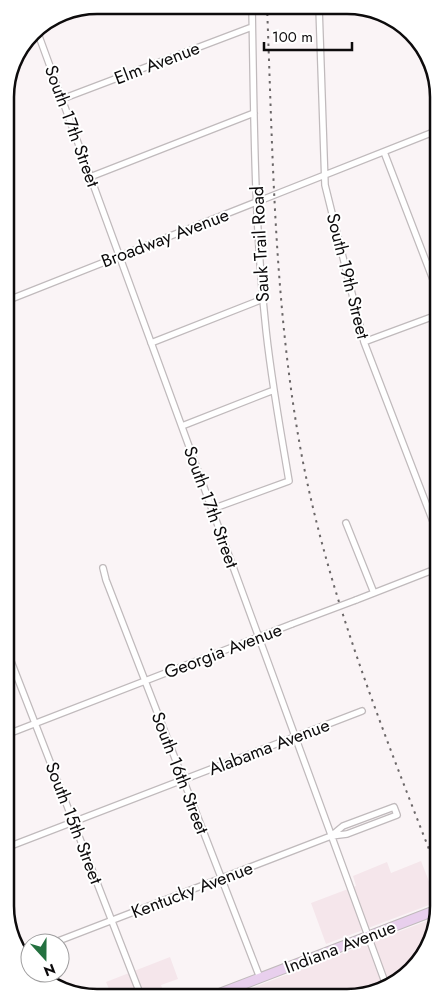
<svg xmlns="http://www.w3.org/2000/svg" width="444" height="1003" viewBox="0 0 444 1003" font-family="Jost,sans-serif">
	<style>
		.built { fill: #f5e6eb }
		.lines { fill: none; stroke-linecap: round; stroke-linejoin: round }
		.minor-casing { stroke: #c0babc; stroke-width: 8 }
		.secondary-casing { stroke: #c0babc; stroke-width: 11 }
		.minor { stroke: #fff; stroke-width: 5.5 }
		.secondary { stroke: #e8cfed; stroke-width: 9 }
		.rail { stroke: #6a6667; stroke-width: 2; stroke-dasharray: 2.5 5; stroke-linecap: butt }
		.minor-bridge-casing { stroke: #c0babc; stroke-width: 8; stroke-linecap: butt }
		.minor-bridge { stroke: #fff; stroke-width: 5.5 }
		.labels { text-anchor: middle; dominant-baseline: central; stroke-width: 4; stroke-linejoin: round; paint-order: stroke }
		.street-label { font-size: 18px; fill: #0d0b0c; stroke: #fff }
		.rim { fill: none; stroke: #0d0b0c; stroke-width: 2.5 }
	</style>
	<rect width="100%" height="100%" fill="#faf4f6"/>
	<path class="built" d="M421 861 437 902 326 944 311 903 356 886 353 876 387 862 391 873Z
		M437 917 416 966 399 977 354 995 231 996Z
		M170 957 178 979 161 985 165 996H112L106 982Z"/>
	<g class="lines">
		<g class="minor-casing">
			<path id="minor" d="M303 7V6
				M319 7 325 185 364 342 437 532
				M36 28 386 985
				M411 31 436 86
				M62 99 252 27
				M384 152 437 290
				M90 177 254 113
				M6 301 436 131
				M364 342 437 315
				M151 343 263 299
				M182 426 274 390
				M212 509 289 481C280 427 270 374 265 320 254 216 254 111 252 6
				M346 523 374 593
				M103 568 106 580 260 978
				M356 600 438 568
				M7 651 141 996
				M8 734 292 624
				M8 847 362 711
				M53 943 331 836 347 834 397 815 394 807 343 826 331 836
				M23 954 30 952"/>
		</g>
		<g class="secondary-casing">
			<path id="secondary" d="M213 996 439 909"/>
		</g>
		<use href="#minor" class="minor"/>
		<use href="#secondary" class="secondary"/>
		<path class="rail" d="M267 6C273 157 274 308 302 457 330 602 386 738 439 875"/>
		<g class="minor-bridge-casing">
			<path id="minor-bridge" d="M292 624 356 600"/>
		</g>
		<use href="#minor-bridge" class="minor-bridge"/>
	</g>
	<g class="labels">
		<g class="street-label">
			<text transform="translate(157 63) rotate(-21)">Elm Avenue</text>
			<text transform="translate(72 126) rotate(70)">South 17th Street</text>
			<text transform="translate(165 238) rotate(-21)">Broadway Avenue</text>
			<text transform="translate(260 244) rotate(-93)">Sauk Trail Road</text>
			<text transform="translate(348 276) rotate(76)">South 19th Street</text>
			<text transform="translate(211 507) rotate(70)">South 17th Street</text>
			<text transform="translate(223 651) rotate(-21)">Georgia Avenue</text>
			<text transform="translate(269 747) rotate(-21)">Alabama Avenue</text>
			<text transform="translate(180 773) rotate(69)">South 16th Street</text>
			<text transform="translate(74 823) rotate(69)">South 15th Street</text>
			<text transform="translate(192 890) rotate(-21)">Kentucky Avenue</text>
			<text transform="translate(340 947) rotate(-21)">Indiana Avenue</text>
		</g>
	</g>
	<path d="M0 0H444V1003H0ZM97 14H347A83 83 0 0 1 430 97V906A83 83 0 0 1 347 989H97A83 83 0 0 1 14 906V97A83 83 0 0 1 97 14Z" fill="#fff" fill-rule="evenodd"/>
	<path class="rim" d="M97 14H347A83 83 0 0 1 430 97V906A83 83 0 0 1 347 989H97A83 83 0 0 1 14 906V97A83 83 0 0 1 97 14Z"/>
	<g transform="translate(45 958) rotate(159)"><circle r="24" fill="#ffffff" stroke="#9e9d9e"/>
	<path d="M0-4L9 19L0 12L-9 19Z" fill="#247140"/>
	<text y="-8" font-size="14" font-weight="bold" text-anchor="middle" fill="#0d0b0c">N</text>
	</g>
	<path d="M264 42v8h88v-8" fill="none" stroke="#0d0b0c" stroke-width="2.5"/>
	<text x="272" y="42" font-size="15" fill="#0d0b0c" stroke="#ffffff" stroke-width="4" paint-order="stroke">100 m</text>
</svg>
